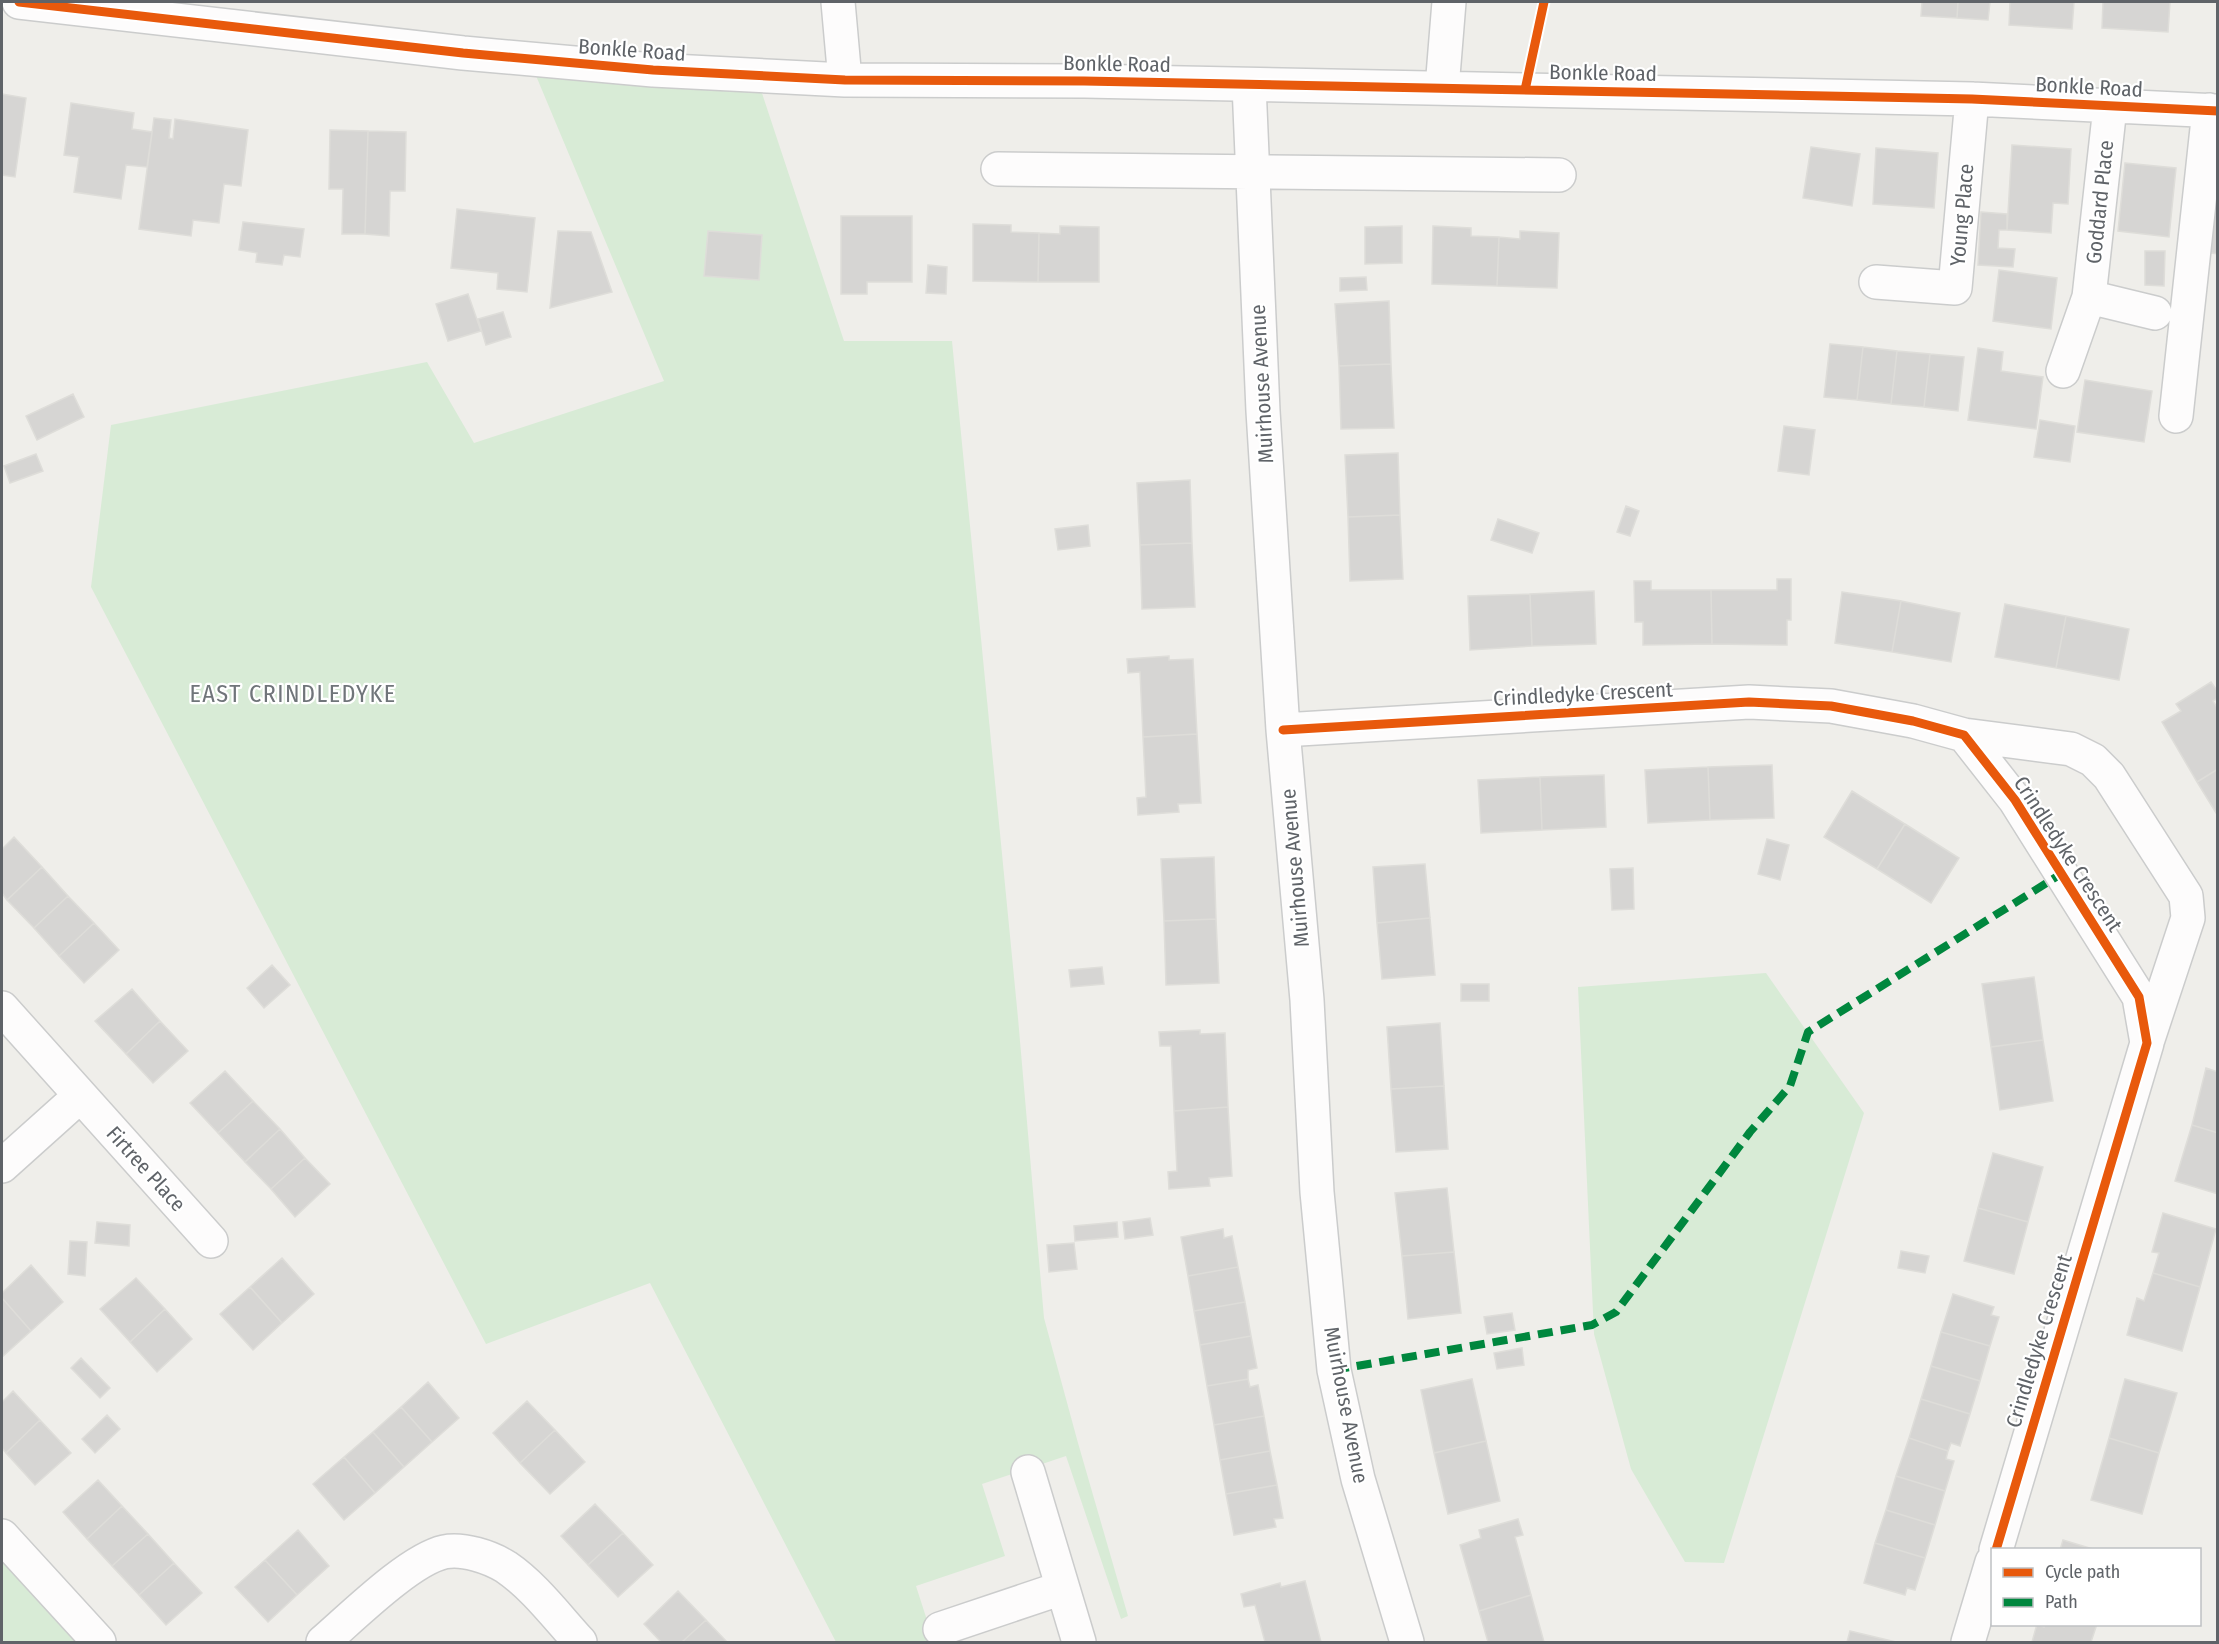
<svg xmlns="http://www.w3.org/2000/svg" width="2219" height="1644" viewBox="0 0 2219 1644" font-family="'Fira Sans Condensed',sans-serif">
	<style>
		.green { fill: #d8ebd6 }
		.building { fill: #d6d5d3; stroke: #deddd9; stroke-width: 1.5 }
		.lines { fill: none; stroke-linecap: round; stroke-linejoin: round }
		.minor-casing { stroke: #cbcccc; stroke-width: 36 }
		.minor { stroke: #fdfcfc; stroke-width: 33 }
		.quiet { stroke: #00873e; stroke-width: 8; stroke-dasharray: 15 8; stroke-linecap: butt }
		.cycleway-casing { stroke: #fff; stroke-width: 13 }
		.cycleway { stroke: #e8590c; stroke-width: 9 }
		.labels { text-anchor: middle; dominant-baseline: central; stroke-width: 4.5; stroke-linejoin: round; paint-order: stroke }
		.street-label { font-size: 21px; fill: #5f6368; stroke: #fff }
		.quarter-label { font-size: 24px; letter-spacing: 1.5px; fill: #70757a; stroke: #fff }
	</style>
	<rect width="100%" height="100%" fill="#efeeea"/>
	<path class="green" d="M529 59 756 75 844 341H952L1018 1018 1044 1318 1078 1443 1128 1616 1121 1619 1066 1456 982 1484 1005 1556 916 1586 934 1642H836L650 1283 486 1344 91 587 111 425 427 362 474 443 664 381Z
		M1766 973 1864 1113 1724 1563 1685 1562 1631 1469 1594 1334 1578 987Z
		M2 1536 99 1642H2Z"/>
	<path class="building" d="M1922 2H1958L1957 18 1921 16Z
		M1958 2H1990L1988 20 1957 18Z
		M2010 2H2074L2072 29 2009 25Z
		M2103 2H2170L2168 32 2102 28Z
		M2 94 26 98 15 177 2 175Z
		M71 103 134 113 132 129 152 132 147 167 126 165 121 199 74 192 79 157 64 155Z
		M154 118 171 120 169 138 173 139 175 119 248 130 241 186 224 184 219 223 193 220 191 236 139 229Z
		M330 130 368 131 365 234H342L343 189H329Z
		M368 131 406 132 405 191H390L389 236 365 234Z
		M2012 145 2071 149 2068 204 2053 203 2051 233 2007 230Z
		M1811 147 1860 154 1852 206 1803 198Z
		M1876 148 1938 153 1934 208 1873 204Z
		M2125 163 2176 168 2169 237 2118 231Z
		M2218 165V254L2196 251Z
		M457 209 535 218 527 292 497 289 498 273 451 268Z
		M1981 212 2007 214V230H1999L1998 248 2015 249 2013 267 1978 265Z
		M841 216H912V282H867V294H841Z
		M243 222 304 229 300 257 284 255 282 265 256 262 257 253 239 250Z
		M973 224 1011 225V232L1039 233 1038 282 973 281Z
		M1060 226 1099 227V282H1038L1039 233 1060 234Z
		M1402 226V263L1365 264V227Z
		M1433 226 1471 228V236L1499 237 1497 286 1432 284Z
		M558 231 591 232 612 292 550 308Z
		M708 231 762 235 759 280 704 276Z
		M1520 231 1559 233 1557 288 1497 286 1499 237 1520 239Z
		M2145 251H2165L2164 286 2145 285Z
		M928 265 947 267 946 294 926 293Z
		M1999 270 2057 278 2051 329 1993 321Z
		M1366 277 1367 290 1340 291V278Z
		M468 294 481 331 448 341 436 304Z
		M1389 301 1391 364 1339 366 1335 304Z
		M503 312 511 337 486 345 478 319Z
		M1830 344 1863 347 1857 400 1824 397Z
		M1863 347 1897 351 1891 404 1857 400Z
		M1978 348 2003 352 2001 371 2043 377 2036 429 1968 420Z
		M1897 351 1930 354 1924 407 1891 404Z
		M1930 354 1964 357 1958 411 1924 407Z
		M1391 364 1394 428 1341 429 1339 366Z
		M2085 380 2152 391 2144 442 2077 432Z
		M73 394 84 417 37 440 26 416Z
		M2040 420 2075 426 2070 462 2034 457Z
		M1784 426 1815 430 1809 475 1778 471Z
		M1398 453 1400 515 1348 517 1345 455Z
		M36 454 43 471 10 483 4 466Z
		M1190 480 1192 543 1140 545 1137 483Z
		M1626 506 1639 511 1630 536 1617 532Z
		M1400 515 1403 579 1350 581 1348 517Z
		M1498 519 1539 533 1532 553 1491 540Z
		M1088 525 1090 546 1058 550 1055 529Z
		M1192 543 1195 607 1142 609 1140 545Z
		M1777 579H1791V620H1787V645L1712 644 1711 590H1777Z
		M1634 581H1651V590H1711L1712 644 1643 645V622H1635Z
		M1594 591 1596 644 1532 646 1530 594Z
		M1842 592 1901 601 1892 652 1835 643Z
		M1530 594 1532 646 1470 650 1468 596Z
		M1901 601 1960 613 1951 662 1892 652Z
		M2005 604 2066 616 2056 668 1995 657Z
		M2066 616 2129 629 2119 680 2056 668Z
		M1169 656V660L1193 659 1197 734 1143 737 1140 672 1128 673 1127 659Z
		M2211 682 2218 692V698L2213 701 2218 709V769L2197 782 2162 722 2181 711 2176 704Z
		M1197 734 1201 803 1178 804 1179 812 1138 815 1137 798 1146 797 1143 737Z
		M1772 765 1774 818 1710 820 1708 767Z
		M1708 767 1710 820 1648 823 1645 770Z
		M2218 769V816L2197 782Z
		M1604 775 1606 827 1542 830 1540 777Z
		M1540 777 1542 830 1481 833 1478 780Z
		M1852 791 1905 824 1877 869 1824 837Z
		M1905 824 1959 858 1931 903 1877 869Z
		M14 837 42 867 7 900 2 893V849Z
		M1767 839 1789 845 1780 880 1758 874Z
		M1214 857 1216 919 1164 921 1161 859Z
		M1425 864 1430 918 1377 923 1373 867Z
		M42 867 68 896 34 928 7 900Z
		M1633 868 1634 909 1612 910 1610 869Z
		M68 896 94 923 59 956 34 928Z
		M1430 918 1435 975 1382 979 1377 923Z
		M1216 919 1219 983 1166 985 1164 921Z
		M94 923 119 950 84 983 59 956Z
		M272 965 290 985 264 1008 247 988Z
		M1102 967 1104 984 1071 987 1069 970Z
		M2034 977 2043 1040 1991 1047 1982 984Z
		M1461 984H1489V1001H1461Z
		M132 989 160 1021 126 1054 95 1021Z
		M160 1021 188 1051 153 1083 126 1054Z
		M1440 1023 1444 1086 1391 1089 1387 1027Z
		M1200 1030V1034L1225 1033 1228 1107 1174 1111 1171 1046H1160L1159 1032Z
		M2043 1040 2053 1101 2000 1110 1991 1047Z
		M2206 1068 2218 1072V1133L2192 1125Z
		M225 1071 253 1101 218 1133 190 1103Z
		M1444 1086 1448 1149 1396 1152 1391 1089Z
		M253 1101 280 1129 245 1162 218 1133Z
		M1228 1107 1232 1176 1209 1178 1210 1186 1169 1189 1168 1172 1177 1171 1174 1111Z
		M2192 1125 2218 1133V1194L2175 1181Z
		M280 1129 305 1158 271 1189 245 1162Z
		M1993 1153 2043 1167 2028 1222 1978 1208Z
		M305 1158 330 1184 295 1217 271 1189Z
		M1447 1188 1454 1252 1402 1256 1395 1193Z
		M1978 1208 2028 1222 2014 1274 1964 1261Z
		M2163 1213 2216 1229 2200 1287 2153 1273 2159 1253 2152 1252Z
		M1150 1218 1153 1235 1125 1239 1123 1222Z
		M97 1222 130 1225 129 1246 95 1243Z
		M1117 1222 1118 1237 1075 1241 1074 1226Z
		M1223 1229 1224 1238 1232 1236 1238 1267 1188 1276 1181 1237Z
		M70 1241 87 1242 85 1276 68 1274Z
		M1074 1243 1077 1269 1049 1272 1047 1245Z
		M1901 1251 1929 1256 1925 1273 1898 1268Z
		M1454 1252 1461 1313 1408 1319 1402 1256Z
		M282 1258 314 1294 282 1323 250 1287Z
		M31 1265 63 1302 31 1331 2 1298V1293Z
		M1238 1267 1245 1302 1194 1311 1188 1276Z
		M2153 1273 2200 1287 2182 1351 2127 1335 2137 1298 2144 1301Z
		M136 1278 165 1309 130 1342 100 1309Z
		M250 1287 282 1323 253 1350 220 1314Z
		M1953 1294 1994 1307 1991 1315 1999 1317 1990 1346 1941 1332Z
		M2 1298 31 1331 2 1357Z
		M1245 1302 1251 1336 1200 1345 1194 1311Z
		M165 1309 192 1339 157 1372 130 1342Z
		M1512 1313 1515 1330 1487 1334 1484 1317Z
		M1941 1332 1990 1346 1980 1381 1931 1366Z
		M1251 1336 1257 1368 1248 1370V1379L1207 1386 1200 1345Z
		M1522 1348 1524 1365 1497 1369 1494 1353Z
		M81 1358 110 1388 100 1398 71 1368Z
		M1931 1366 1980 1381 1970 1414 1921 1399Z
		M1248 1379 1250 1387 1258 1385 1264 1416 1214 1425 1207 1386Z
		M1472 1379 1486 1441 1434 1453 1421 1390Z
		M2125 1379 2177 1393 2159 1453 2109 1438Z
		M428 1382 459 1418 432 1442 401 1407Z
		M13 1391 40 1420 6 1453 2 1448V1402Z
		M1921 1399 1970 1414 1960 1446 1951 1443 1948 1451 1909 1438Z
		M527 1401 555 1430 520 1463 493 1433Z
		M401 1407 432 1442 404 1467 373 1432Z
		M107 1415 120 1429 95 1453 82 1439Z
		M1264 1416 1270 1451 1220 1460 1214 1425Z
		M40 1420 71 1453 35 1485 6 1453Z
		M555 1430 585 1462 550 1494 520 1463Z
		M373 1432 404 1467 375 1493 344 1457Z
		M1909 1438 1948 1451 1946 1459 1954 1461 1945 1491 1896 1476Z
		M2109 1438 2159 1453 2142 1514 2091 1500Z
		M1486 1441 1500 1501 1448 1514 1434 1453Z
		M1270 1451 1277 1485 1226 1494 1220 1460Z
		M344 1457 375 1493 344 1520 313 1484Z
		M1896 1476 1945 1491 1935 1525 1886 1510Z
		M98 1480 122 1506 87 1539 63 1512Z
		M1277 1485 1283 1518 1274 1519 1276 1527 1234 1535 1226 1494Z
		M595 1504 623 1533 588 1565 561 1536Z
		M122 1506 148 1534 112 1566 87 1539Z
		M1886 1510 1935 1525 1925 1558 1875 1543Z
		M1518 1519 1523 1535 1515 1537 1531 1595 1479 1611 1460 1545 1481 1538 1479 1530Z
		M298 1530 329 1566 297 1595 265 1560Z
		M623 1533 653 1565 618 1597 588 1565Z
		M148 1534 174 1563 139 1595 112 1566Z
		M2063 1540 2096 1550H2060Z
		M1875 1543 1925 1558 1915 1590 1907 1588 1905 1595 1864 1583Z
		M265 1560 297 1595 268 1622 235 1587Z
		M174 1563 202 1593 166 1625 139 1595Z
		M1305 1581 1321 1642H1265L1255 1605 1244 1607 1241 1594 1280 1583 1281 1587Z
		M678 1591 706 1620 682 1642H661L644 1624Z
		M1531 1595 1544 1642H1488L1479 1611Z
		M706 1620 727 1642H682Z
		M2037 1624 2044 1627 2045 1624H2097L2091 1642H2032Z
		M1850 1631 1896 1642H1847Z"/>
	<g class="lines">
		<g class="minor-casing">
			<path id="minor" d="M19 2 463 53 653 70 845 80 1084 81 1972 99 2218 111
				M838 2 845 80
				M1249 85 1263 411 1283 730 1307 1000 1317 1192 1334 1370 1358 1479 1407 1642
				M1442 88 1449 2
				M998 169 1559 175
				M1876 282 1955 288 1972 99
				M2089 297 2155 313
				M2063 371 2089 297 2110 107
				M2176 416 2209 110
				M1283 730 1749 702 1831 706 1913 721 1964 735 2015 800 2139 997 2147 1043 1996 1550
				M1964 735 2071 749 2093 760 2109 776 2186 896 2188 918 2148 1039
				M2 1008 211 1241
				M2 1166 80 1096
				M1028 1472 1079 1642
				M2 1536 99 1642
				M940 1629 1062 1588
				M323 1642C351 1618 409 1560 444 1552 463 1548 490 1557 506 1567 534 1586 557 1617 580 1642
				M1968 1642 1992 1562"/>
		</g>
		<use href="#minor" class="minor"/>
		<path class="quiet" d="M1334 1370 1592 1325 1616 1312 1750 1132 1790 1086 1808 1032 2061 874"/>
		<g class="cycleway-casing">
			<path id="cycleway" d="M19 2 463 53 653 70 845 80 1084 81 1972 99 2218 111
				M1525 90 1544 2
				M1283 730 1749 702 1831 706 1913 721 1964 735 2015 800 2139 997 2147 1043 1996 1550"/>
		</g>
		<use href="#cycleway" class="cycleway"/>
	</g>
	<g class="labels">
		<g class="street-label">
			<text transform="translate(632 50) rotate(4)">Bonkle Road</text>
			<text transform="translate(1117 64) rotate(1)">Bonkle Road</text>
			<text transform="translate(1603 73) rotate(1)">Bonkle Road</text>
			<text transform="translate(2089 87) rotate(3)">Bonkle Road</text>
			<text transform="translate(2100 202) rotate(-84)">Goddard Place</text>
			<text transform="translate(1962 215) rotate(-85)">Young Place</text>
			<text transform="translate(1262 384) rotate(-93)">Muirhouse Avenue</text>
			<text transform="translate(1583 694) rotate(-3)">Crindledyke Crescent</text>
			<text transform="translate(2068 854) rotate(57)">Crindledyke Crescent</text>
			<text transform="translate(1295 868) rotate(-95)">Muirhouse Avenue</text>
			<text transform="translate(146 1169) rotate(48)">Firtree Place</text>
			<text transform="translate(2039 1341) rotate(-73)">Crindledyke Crescent</text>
			<text transform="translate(1346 1405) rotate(79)">Muirhouse Avenue</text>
		</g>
		<g class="quarter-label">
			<text x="293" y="694">EAST CRINDLEDYKE</text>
		</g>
	</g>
	<rect width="2219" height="1644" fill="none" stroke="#5f6368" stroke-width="6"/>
	<rect x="1991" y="1548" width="210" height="78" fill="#ffffff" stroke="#bfc1c3" stroke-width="1.5"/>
	<rect x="2003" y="1568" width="30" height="9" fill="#e8590c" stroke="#bfc1c3" stroke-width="1.5"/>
	<text x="2045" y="1578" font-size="18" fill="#5f6368">Cycle path</text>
	<rect x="2003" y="1598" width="30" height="9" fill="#00873e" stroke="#bfc1c3" stroke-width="1.5"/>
	<text x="2045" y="1608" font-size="18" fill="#5f6368">Path</text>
</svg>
